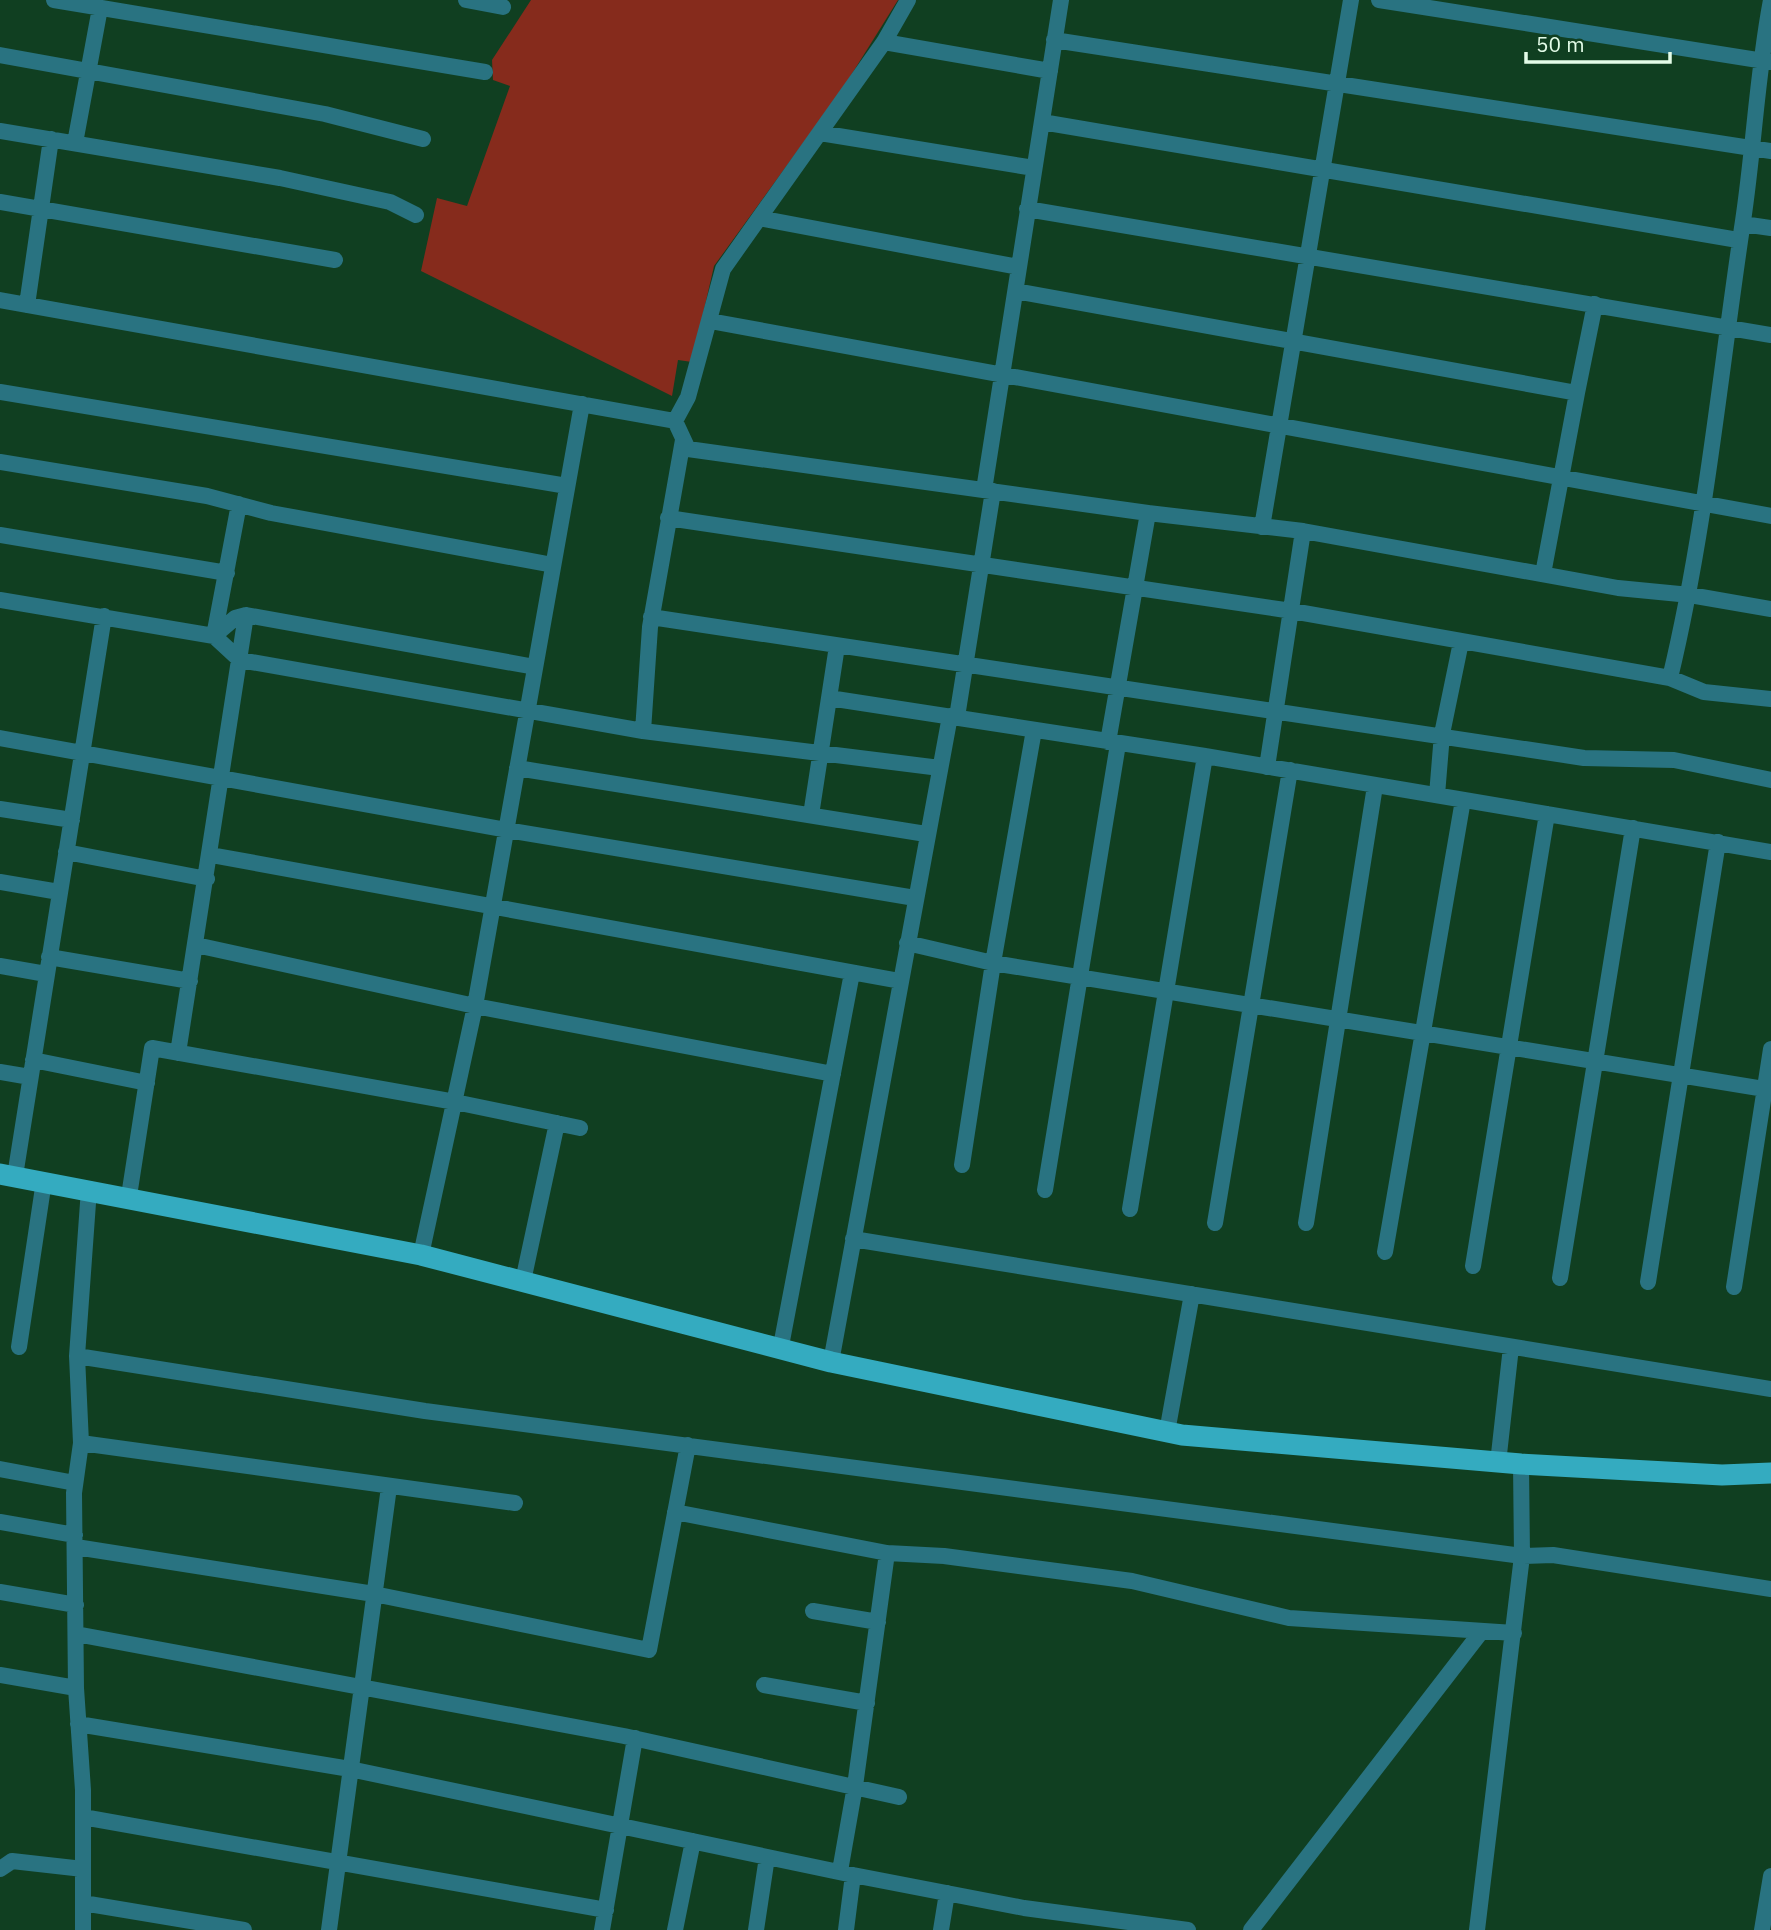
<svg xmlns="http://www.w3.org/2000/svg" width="1771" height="1930" viewBox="0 0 1771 1930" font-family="'IBM Plex Sans',sans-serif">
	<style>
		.green { fill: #862b1c }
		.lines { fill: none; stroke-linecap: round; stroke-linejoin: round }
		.street { stroke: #297381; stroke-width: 16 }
		.primary { stroke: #34abc0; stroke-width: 21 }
	</style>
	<rect width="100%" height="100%" fill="#103f21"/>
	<path class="green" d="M531 0H898L843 88 714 266 692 362 678 360 672 396 421 271 437 198 467 206 510 86 493 80 492 60Z"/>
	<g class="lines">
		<path class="street" d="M54 0 485 72
			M466 0 503 7
			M1379 0 1771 62
			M1054 40 1771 151
			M884 42 1050 71
			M0 55 325 114 423 139
			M1042 122 1738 240
			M0 131 280 178 390 202 416 215
			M820 133 1034 168
			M75 143 100 8
			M0 202 335 260
			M1027 209 1771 335
			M759 218 1018 267
			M1743 224 1771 228
			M1016 291 1577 393 1543 574
			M0 300 675 421 688 449 1148 513 1303 531 1618 588 1690 595 1771 609
			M27 305 51 139
			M710 321 1771 516
			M0 392 567 486
			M1577 393 1595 304
			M675 421 688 397 723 269 884 42 908 0
			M0 462 207 496 271 513 553 565
			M984 490 1061 0
			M239 504 214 636 240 660 643 731 940 768
			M668 518 1292 611 1670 678 1704 692 1771 699
			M1262 527 1351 0
			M0 535 227 573
			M0 600 214 636 235 618 246 615 535 667
			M651 617 1584 758 1674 760 1771 780
			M1670 678C1706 528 1720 373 1743 221 1754 148 1757 73 1771 0
			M829 698 1205 756 1771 852
			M957 717 993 491
			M643 731 650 627 683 440
			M0 738 507 830 915 898
			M1108 742 1148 513
			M1267 767 1303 531
			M517 768 926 834
			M1437 795 1442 734 1461 642
			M0 809 72 820
			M811 815 837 646
			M66 852 207 879
			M211 855 900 981
			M0 882 59 892
			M907 943 993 963 1771 1090
			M196 945 475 1006 833 1074
			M49 957 190 981
			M0 966 46 974
			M178 1053 246 615
			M33 1060 147 1083
			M0 1072 30 1077
			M962 1165 993 963 1034 730
			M15 1176 104 616
			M1045 1190 1118 744
			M129 1196 152 1048 455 1102 580 1128
			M1130 1209 1205 756
			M1215 1223 1290 770
			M1306 1223 1375 786
			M853 1239 1771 1389
			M1385 1252 1463 800
			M421 1255 475 1006 582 404
			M1473 1266 1547 814
			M1560 1278 1633 828
			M523 1281 557 1123
			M1648 1282 1718 842
			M1734 1287 1771 1049
			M781 1346 852 973
			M19 1347 44 1181
			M77 1356 425 1411 1522 1556 1553 1555 1771 1589
			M831 1362 950 716
			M1167 1432 1192 1294
			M81 1443 515 1503
			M1498 1463 1511 1347
			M0 1469 75 1483
			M675 1512 887 1553 944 1556 1132 1581 1289 1618 1514 1633
			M0 1522 75 1535
			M76 1547 374 1594 649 1650 688 1445
			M0 1592 76 1605
			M813 1611 878 1622
			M76 1634 624 1736 899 1797
			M0 1675 76 1688
			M764 1685 867 1703
			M78 1724 350 1769 853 1875 1024 1908 1188 1930
			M83 1817 606 1910
			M0 1869 12 1861 83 1869
			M840 1871 855 1786 887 1553
			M83 1903 244 1930
			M83 1930V1790L76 1688 74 1493 81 1443 77 1356 89 1189
			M329 1930 389 1487
			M602 1930 635 1738
			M675 1930 693 1841
			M756 1930 767 1857
			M846 1930 853 1875
			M941 1930 947 1893
			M1251 1930 1481 1632
			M1477 1930 1522 1556 1521 1464
			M1762 1930 1771 1876"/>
		<path class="primary" d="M0 1174 421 1255 831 1362 1182 1435 1521 1464 1722 1475 1771 1473"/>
	</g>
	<path d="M1526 52v10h144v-10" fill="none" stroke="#e3fce8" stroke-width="3.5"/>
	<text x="1536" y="52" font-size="21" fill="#e3fce8" stroke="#103f21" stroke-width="5" paint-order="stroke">50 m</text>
</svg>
